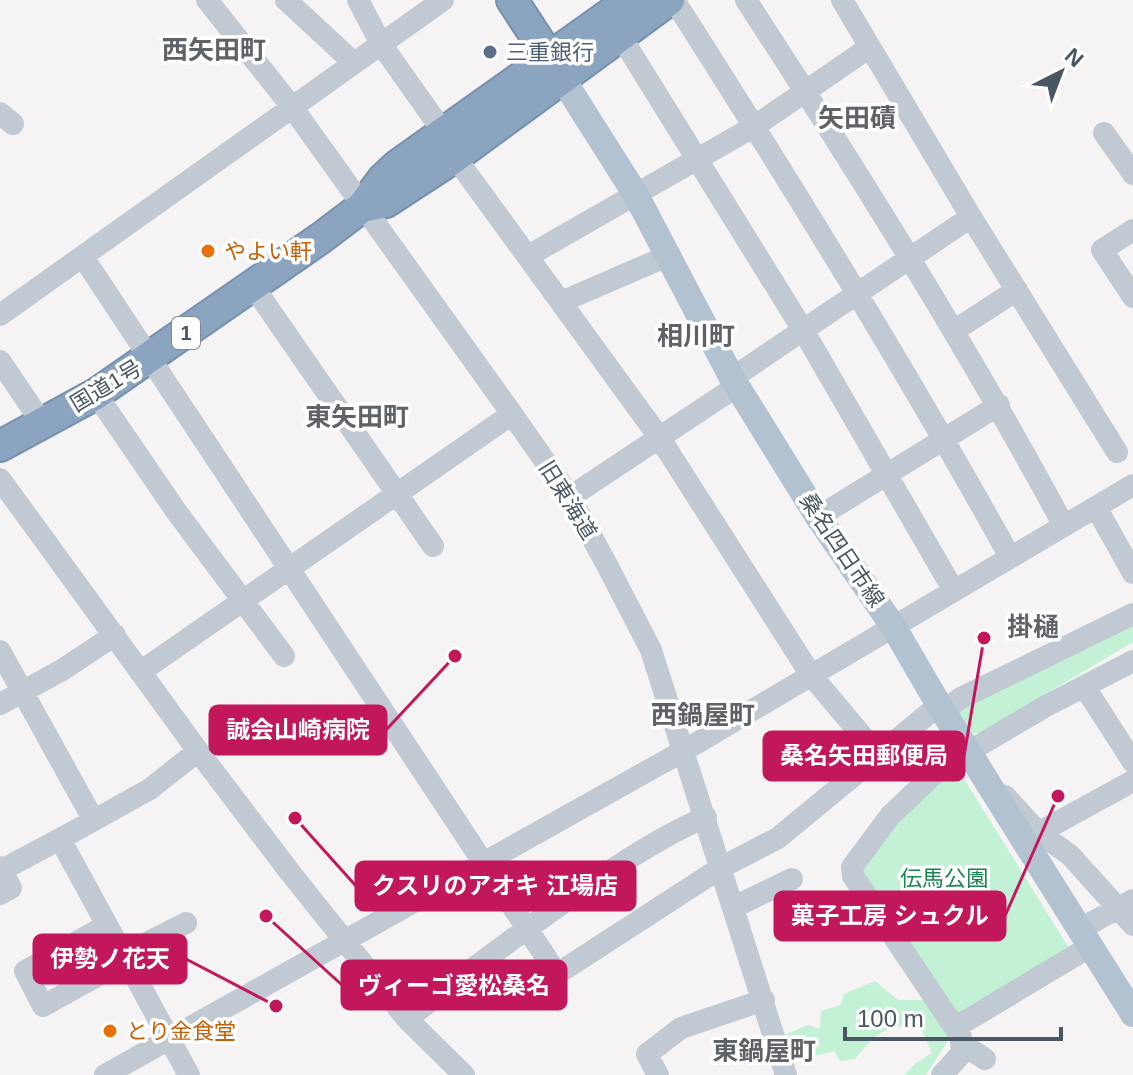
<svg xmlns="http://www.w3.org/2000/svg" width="1133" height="1075" viewBox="0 0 1133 1075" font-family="Arial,'Noto Sans JP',sans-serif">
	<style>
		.green { fill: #c3f1d5 }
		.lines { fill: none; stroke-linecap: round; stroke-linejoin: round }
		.highway-casing { stroke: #7690ad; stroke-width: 34 }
		.minor { stroke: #c1cad2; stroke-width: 22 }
		.major { stroke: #b3c2d1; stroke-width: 26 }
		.highway { stroke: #8ba5c1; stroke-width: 30 }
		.service-dot { fill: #5c6f8a; stroke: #fff; stroke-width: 3 }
		.food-dot { fill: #e8710a; stroke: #fff; stroke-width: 3 }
		.labels { text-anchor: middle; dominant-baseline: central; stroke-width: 7; stroke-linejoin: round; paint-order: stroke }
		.shield { fill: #fff; stroke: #808990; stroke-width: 2 }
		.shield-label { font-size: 20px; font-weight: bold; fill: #4a5661 }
		.service-label { font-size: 22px; fill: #4e5e75; stroke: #fff; text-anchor: start }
		.food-label { font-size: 22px; fill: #c56008; stroke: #fff; text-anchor: start }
		.street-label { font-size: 22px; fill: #4a5661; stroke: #fff }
		.park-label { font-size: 22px; fill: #17864f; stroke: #fff }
		.quarter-label { font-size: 26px; font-weight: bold; fill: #5f6368; stroke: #fff }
		.leader { fill: none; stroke: #c2185b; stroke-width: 3 }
		.callout-dot { fill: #c2185b; stroke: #fff; stroke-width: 3 }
		.callout { fill: #c2185b; stroke: #c2185b; stroke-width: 3 }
		.callout-label { font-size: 24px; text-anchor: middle; font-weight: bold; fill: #fff }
	</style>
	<rect width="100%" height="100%" fill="#f5f3f3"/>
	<path class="green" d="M1133 620V642L980 733H973L956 711Z
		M953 761 1072 953 956 1018 858 875 884 832Z
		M875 981 898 1000H924L939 1019 949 1039 926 1075H904L916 1063 932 1053 919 1024C883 1027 878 1031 855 1059L840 1061 834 1051 796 1061 784 1035 808 1025 820 1029 821 1011 840 1005 844 994Z"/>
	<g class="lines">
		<g class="highway-casing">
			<path id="highway" d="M512 0 559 72
				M362 207 386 202 455 157 669 0
				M0 446 96 394 321 238 362 207 383 179 398 165 630 0"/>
		</g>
		<path class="minor" d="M207 0 292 107 512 414 570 497 607 565 651 650 786 1075
			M286 0 354 63
			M358 0 381 44 444 133
			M674 0C791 183 905 367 1010 557
			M746 0C858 172 967 346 1064 526
			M842 0 971 217 1117 452
			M620 35 803 330 954 591
			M0 113 13 124
			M1104 133 1133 174
			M455 157 659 437 811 675 879 756
			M1133 230 1102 250 1133 297
			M528 256 755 126 870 47
			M83 257 557 974 722 867 778 838 939 705
			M253 286 433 546
			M561 302 670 255
			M0 315 443 0
			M955 330 1017 290
			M0 361 42 423
			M732 378 971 217
			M96 394 176 511 284 656
			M0 479 198 751 289 871 407 1019 464 1075
			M570 497 737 386
			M1096 507 1133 573
			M818 517 999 405
			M0 651 93 819
			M140 672 512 414
			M1084 686 1133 762
			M0 704 62 670 115 635
			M943 711 961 698 1133 614
			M970 751 1046 706 1133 661
			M1005 796 1039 833 1070 855 1133 925
			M1029 838 1133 781
			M0 867 11 888 0 894
			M2 870 60 839
			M734 907 792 879
			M107 925 25 971 43 1006 126 960
			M1080 929 1133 900
			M123 955 186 923
			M407 1019C469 971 530 925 595 881 631 857 666 834 706 817
			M956 1027 1091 946
			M961 1043 985 1059
			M105 1075 685 750 1133 485
			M189 1075 60 839 150 789 198 751
			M658 1075 647 1054 681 1028 764 1000
			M942 1075 962 1053 961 1037 853 876 852 867 890 816 940 768 951 750"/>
		<path class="major" d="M562 78 636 195 732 378 818 517 893 626 939 705 1133 1014"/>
		<use href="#highway" class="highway"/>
	</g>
	<circle class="service-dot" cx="490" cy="52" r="8"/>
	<g class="food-dot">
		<circle cx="208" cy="251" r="8"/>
		<circle cx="110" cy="1031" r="8"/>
	</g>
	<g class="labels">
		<rect class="shield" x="172" y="317" width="28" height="32" rx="6"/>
		<g class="shield-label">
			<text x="186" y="333">1</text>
		</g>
		<g class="service-label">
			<text x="506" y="52">三重銀行</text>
		</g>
		<g class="food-label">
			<text x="224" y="251">やよい軒</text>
			<text x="126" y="1031">とり金食堂</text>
		</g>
		<g class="street-label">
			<text transform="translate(106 386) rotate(-31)">国道1号</text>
			<text transform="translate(568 500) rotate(58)">旧東海道</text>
			<text transform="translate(842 550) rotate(56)">桑名四日市線</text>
		</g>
		<g class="park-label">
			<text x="944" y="878">伝馬公園</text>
		</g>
		<g class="quarter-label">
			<text x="214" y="50">西矢田町</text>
			<text x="857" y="118">矢田磧</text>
			<text x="696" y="336">相川町</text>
			<text x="357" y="417">東矢田町</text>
			<text x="1033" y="627">掛樋</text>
			<text x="703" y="715">西鍋屋町</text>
			<text x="764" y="1051">東鍋屋町</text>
		</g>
	</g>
	<path class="leader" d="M455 656L386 730M984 638L964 756M295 818L356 886M1058 796L1005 916M276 1006L186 959M266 916L342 985"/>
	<g class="callout-dot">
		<circle cx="455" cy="656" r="8"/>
		<circle cx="984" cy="638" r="8"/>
		<circle cx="295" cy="818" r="8"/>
		<circle cx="1058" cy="796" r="8"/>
		<circle cx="276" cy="1006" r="8"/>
		<circle cx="266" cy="916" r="8"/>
	</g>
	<g class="callout">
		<rect x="210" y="706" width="176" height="48" rx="8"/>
		<rect x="764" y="732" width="200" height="48" rx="8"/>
		<rect x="356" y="862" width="279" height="48" rx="8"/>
		<rect x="775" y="892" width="230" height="48" rx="8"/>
		<rect x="34" y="935" width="152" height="48" rx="8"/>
		<rect x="342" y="961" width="224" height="48" rx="8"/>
	</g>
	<g class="callout-label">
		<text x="298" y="738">誠会山崎病院</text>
		<text x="864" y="764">桑名矢田郵便局</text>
		<text x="495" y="894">クスリのアオキ 江場店</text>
		<text x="890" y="924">菓子工房 シュクル</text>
		<text x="110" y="967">伊勢ノ花天</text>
		<text x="454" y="994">ヴィーゴ愛松桑名</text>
	</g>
	<g transform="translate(1061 72) rotate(42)" stroke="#ffffff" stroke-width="6" paint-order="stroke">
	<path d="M0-6L14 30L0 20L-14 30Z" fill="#4a5661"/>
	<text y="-12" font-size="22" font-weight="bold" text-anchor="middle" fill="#4a5661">N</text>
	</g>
	<path d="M845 1027v12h216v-12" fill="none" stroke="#4a5661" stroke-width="4"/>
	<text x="857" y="1027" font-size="24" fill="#4a5661" stroke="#ffffff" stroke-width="6" paint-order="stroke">100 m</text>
</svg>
